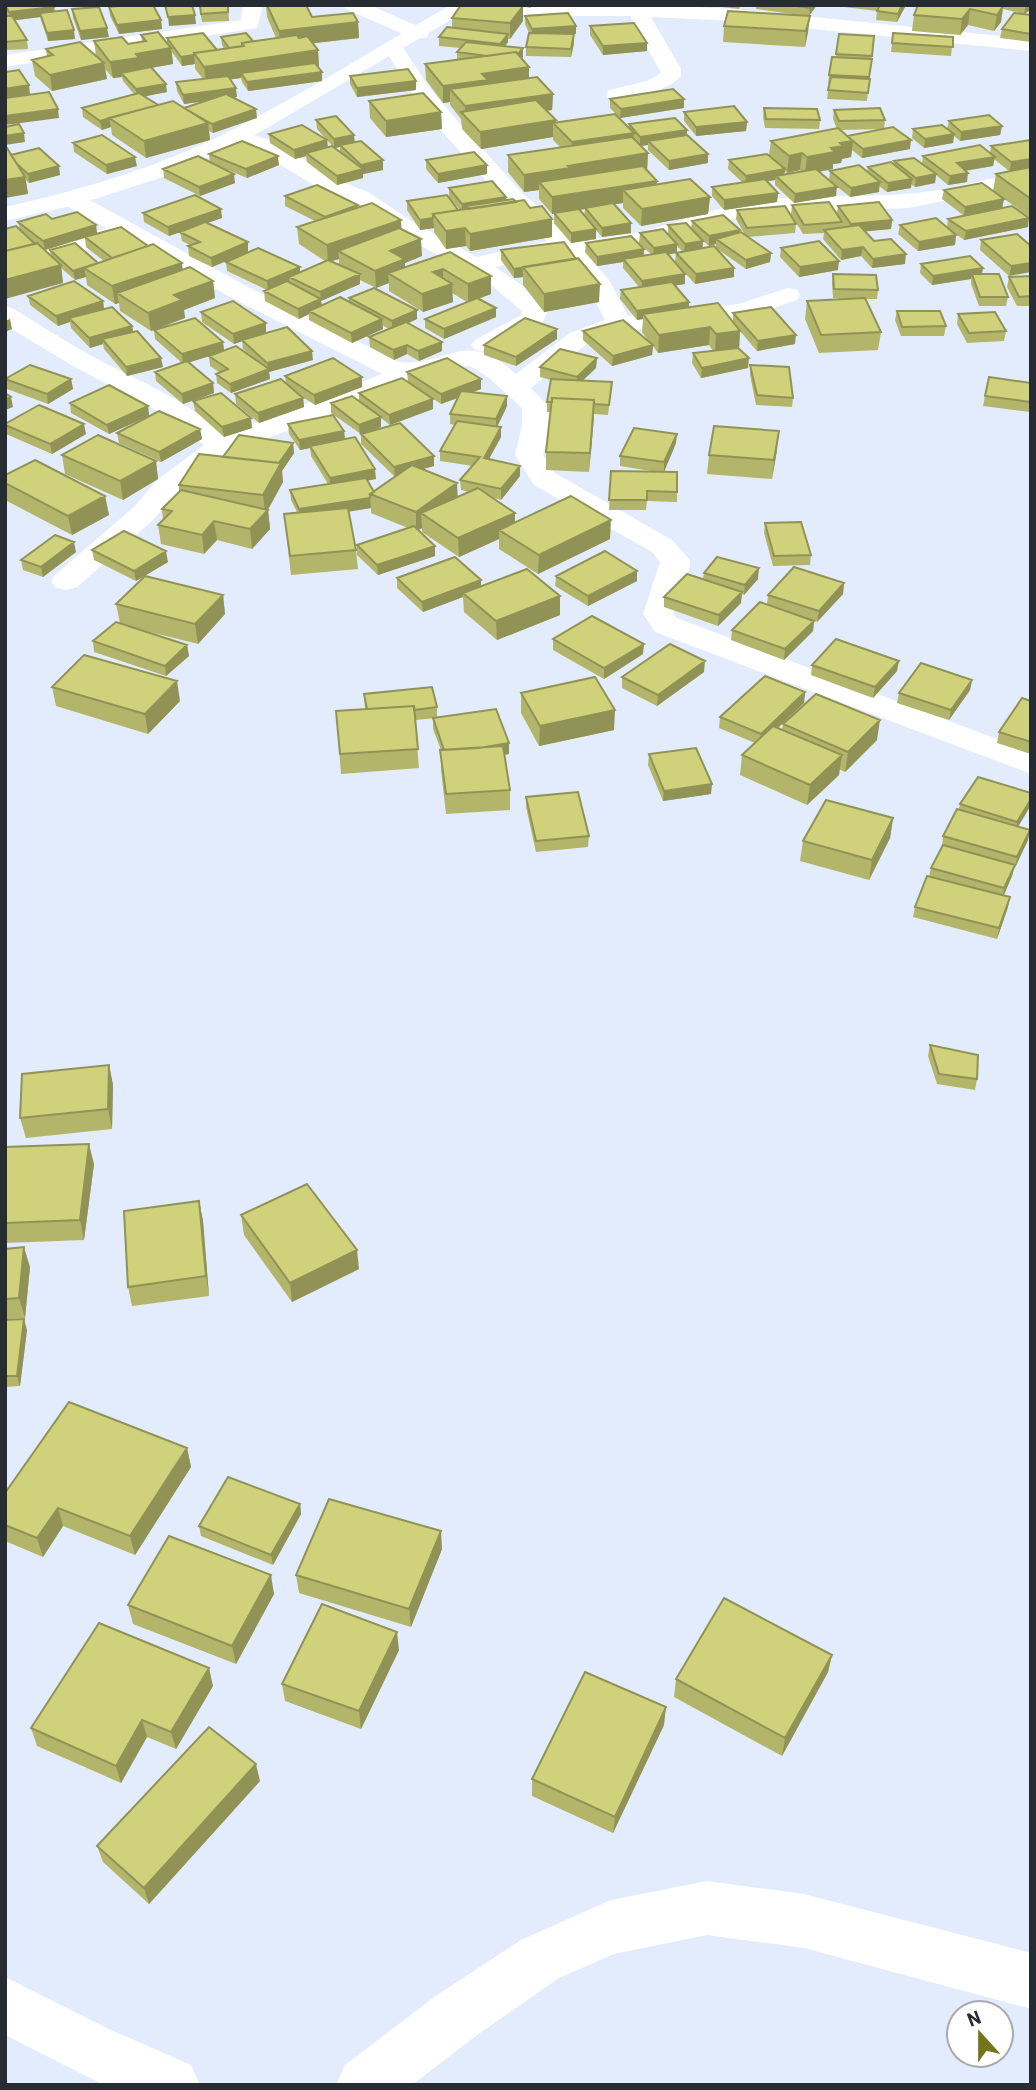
<svg xmlns="http://www.w3.org/2000/svg" width="1036" height="2090" viewBox="0 0 1036 2090" font-family="Barlow,sans-serif">
	<style>
		.lines { fill: none; stroke-linecap: round; stroke-linejoin: round }
		.minor { fill: #fff; fill-rule: evenodd }
		.tertiary { fill: #fff; fill-rule: evenodd }
		.wall { fill: #b2b56a; fill-rule: evenodd }
		.shaded-wall { fill: #919356 }
		.building { fill: #cfd27b; stroke: #919356; stroke-width: 2 }
	</style>
	<rect width="100%" height="100%" fill="#e3ecfc"/>
	<g class="lines">
		<path class="minor" d="M243 5H263L257 28 5 67V55L241 20Z
			M343 5H370L426 30 429 34 426 38H412L346 9Z
			M464 5H660L734 9 1031 39V51L734 21 651 17 681 69V76C671 89 625 103 609 100L606 95 609 90 647 81 661 73 630 16H469L462 14 459 10Z
			M394 42 401 44 428 86 455 118 524 195 549 215 571 238C636 244 697 209 762 200 809 194 858 198 905 194 947 191 990 178 1031 170V184L908 208 764 214 722 221 625 250 585 253 609 280 628 316 738 304 788 288 797 290 800 295 797 300 742 319 622 331 588 343 531 388 548 406 550 425 543 455 555 473 672 540 690 560V567L673 614 677 618 1031 752V774L655 632 643 614 660 562 652 552 534 485 515 455 522 425V408L489 378 470 366 453 367 414 378 373 398 231 452 177 492 154 519 77 587 66 590 55 587 51 581 55 575 134 507 157 480 204 445 167 416 73 366 5 325V306L14 309C43 327 73 346 103 362 146 384 189 402 225 435L382 374 230 297 124 238 59 259 5 272V258L106 228 63 204 59 199 63 194H79L248 287 399 362C450 367 463 326 516 374L570 333 605 320 586 283 558 252 495 267 534 293 548 310 542 324C523 335 497 356 475 350L471 345 475 340 521 315 522 311 490 284 400 234 352 202 324 191 257 151 227 142 224 137 227 132 235 130 273 141 340 181 368 192 416 224 477 257 547 241 508 205 439 128 412 93 384 48 387 44Z"/>
		<path class="tertiary" d="M451 5H476L243 142 157 179 79 204 5 221V207C82 190 158 167 228 132 304 94 377 47 451 5Z
			M707 1881 804 1894 1031 1953V2009L804 1948 707 1935 614 1954 559 1978 477 2035 412 2085H336L345 2065 437 1995 521 1940 611 1900Z
			M5 1977 111 2030 191 2065 200 2085H104L5 2035Z"/>
	</g>
	<path class="wall" d="M5 5 54 7 55 12 75 39 48 41 40 17 15 20 27 40 28 49 5 50V16H8L5 11Z
		M199 5H228L229 21 202 22Z
		M266 5H306L312 17 358 22 359 38 313 43 318 50 319 66H317L322 72V81L248 91 242 82 241 78 230 79 237 97 233 98 257 118 213 133 209 131 210 140 146 158 112 135 111 127 102 130 83 117 82 108 134 94 123 81 122 77 113 78 105 69 107 79 52 91 35 76 32 60 47 57 46 49 96 56 94 41 128 44 142 42 141 35 167 44V38L217 50 224 49 222 45 221 37 253 41 276 38 267 17ZM172 52 182 66 195 64V69L203 79 176 82 177 91 184 104 204 101 184 108 158 105 144 96 167 92 151 68 173 64Z
		M461 5H533L530 8 523 6V21L510 39H508V42L505 46 523 48V57L521 58 529 78 553 94 552 110 547 111 556 122 629 127V124L687 130V135L708 163 669 170 648 150V145L640 146 648 153 647 170 657 185 710 197 708 214 641 226 623 208V203L615 204 631 233 602 237 596 230V239L571 243 554 223V214H552L539 199V190L524 192 508 172V155L560 147 553 140V137L481 149 462 129 461 119 450 105V102L443 103 426 80 425 64 457 60V52L461 48 439 46V37L452 28V18ZM585 209 584 216 579 210Z
		M713 5H741L739 9 713 6Z
		M756 5H817L809 16 808 32 805 47 723 42 724 26 806 16 756 9Z
		M844 5H906L897 22 876 20 877 11 844 7Z
		M918 5H1031L1024 14 1003 9 1001 22 994 31 968 25 960 35 912 31 914 15Z
		M153 6 161 20 162 29 119 34 110 16 109 7Z
		M72 9 109 37 81 40 73 18Z
		M1031 12V42L1000 38 1002 29 1030 15Z
		M525 16 576 34H574V43L571 57 526 56V47L529 33 525 24Z
		M590 26 647 51 603 55 590 35Z
		M839 34 874 36 867 101 827 99 829 84H828L829 75 836 57Z
		M953 37 951 56 891 52 892 43Z
		M350 76 416 81V90L357 97 350 84Z
		M610 99 684 108 620 118 610 108Z
		M369 101 441 112 442 129 386 137 370 118Z
		M764 108 820 120 819 129 765 128 763 117Z
		M834 110 885 120 884 129 840 130 847 136 910 149 862 158 852 150 851 157 842 159 841 163 833 164V169L819 172 836 196 794 203 775 185V180L767 181 778 193 777 202 724 210 712 196V187L742 182 728 169 729 160 769 155 771 141 837 129 833 119ZM800 170 801 171 784 174 785 171 787 173Z
		M684 112 747 122 746 131 696 136 684 121Z
		M316 120 354 142 383 170 363 174V178L337 185 307 162 306 156 295 159 270 143 269 134 327 140 328 147 340 153V147L334 148 317 129Z
		M949 121 1002 126 1000 135 960 141 954 136 953 143 924 148 912 138 913 129H947Z
		M1031 140V218L993 191 996 174 1009 171 994 159 993 166 966 171 967 182 948 185 936 175 935 183 915 187 911 184V188L887 192 879 186V192L850 197 829 180 830 171 867 172 868 167 894 164V161L922 164 923 156 990 153 991 146Z
		M73 143 137 166 107 174 74 152Z
		M209 154 279 165 247 178 228 170 235 183 200 196 164 178 163 169 210 162Z
		M11 155 60 175 29 183 26 180 28 194Z
		M426 160 487 174 438 183 426 169Z
		M449 188 506 197V200L516 202 530 208 552 219V237L470 251 466 246 446 249 434 232V228L420 230 407 210V201L460 210 449 197Z
		M944 190 1004 199 1002 208 1028 227 964 240 950 230 956 235 955 245 918 251 898 234 900 225 947 227 948 219 963 215 942 199Z
		M285 196 358 205V207L401 220V229L422 256 405 263V267L450 252 491 294 479 299 496 308V317L444 339 425 328V319L467 302 452 293 453 302 423 312 389 291V283L376 288 360 280V284L321 301 322 305 349 302V298L417 319 409 323 442 342V351L419 361 407 354 394 360 370 347 369 337 389 329 382 325 383 329 352 343 309 320V314L299 319 265 301 264 291 267 290 227 271 226 262 300 272 325 261 299 244 297 227 315 221 285 206ZM339 259V265L332 261Z
		M792 205 837 214 838 206 892 220 891 229 865 231 874 241 905 264 872 268 861 256 841 260 823 239 824 233 803 234 791 214Z
		M737 210 796 224 795 233 748 237 771 253 770 262 746 269 716 248V244L709 246 701 239 703 241V248L734 268V277L695 284 677 264 685 274V284L675 285 689 302V307L733 321V313L795 344 757 351 740 331 739 349 748 368 701 378 692 363 693 353 713 351 709 345 658 353 653 346 652 355 612 366 583 340V331L651 344 642 332 643 319 637 320 620 299 621 290 639 287 623 268V262L597 266 585 252 586 243 644 249V255L651 254 639 243 640 233 668 234V225L691 229 692 221 740 230V232L745 235 736 219ZM677 246 683 252 677 253ZM676 253 675 262 669 254Z
		M143 213 222 218 207 223 248 242V252L212 267 189 256 188 246 190 245 182 241 180 232 169 236 144 222Z
		M52 219 96 225 97 234 148 246 183 269 213 281 215 298 184 310 185 318 155 329 223 342 224 351 252 357 243 349 242 341 234 344 202 322 201 312 266 333 313 360 269 372 270 379 231 393 217 383 216 374 219 372 210 366 209 356 188 363 213 383 214 393 183 404 156 381 155 372 182 363 155 339 154 330 151 331 120 311 119 303 115 304 87 285 86 277 75 280 61 268 63 283 20 230 18 222ZM85 238 86 247 104 261 98 263 50 250 51 256 41 247 45 250Z
		M1017 234 1009 276 980 250 981 240Z
		M781 248 838 270 799 277 780 257Z
		M501 250 576 259 599 302 544 312 523 285V277L514 278 501 260Z
		M921 264 983 268 982 274 1008 297 1006 306H979L971 284V279L932 285 920 273Z
		M833 274 878 290 877 299H865L881 332 878 350 819 353 805 319 807 301 851 299 833 298 832 283Z
		M1031 276V306H1017L1007 287 1009 277Z
		M28 296 103 301 104 309 132 326 133 332 163 367 127 376 104 349 103 344 90 348 71 328 70 322 58 326 30 305Z
		M897 311 946 326 944 336H901L895 320Z
		M958 314 1006 331 1004 341 967 343 957 324Z
		M557 329V339L516 366 484 355V345Z
		M597 358 596 368 583 380 611 391 608 415 594 414 589 472 546 470V452L551 412H547V402L551 380 540 377V367Z
		M750 365 793 398 792 407 756 405 750 375Z
		M407 372 481 379V389L473 392 507 406 497 427 501 437 489 459 520 466V476L501 500 491 497 515 522 610 539 538 574 499 549V539L459 557 422 532V528L418 530 435 546V556L378 575 357 555V545L408 528 371 513V508L349 511 356 550 358 569 291 575 284 514 297 512 291 500 290 490 328 484 311 456 310 448 300 450 289 434 288 424 344 431 345 439 376 479 368 480 374 492 395 477 361 444V434L331 413V403L359 401V393L408 382ZM420 390 441 404 458 398 450 414V424L455 425 440 451V461L473 466 460 480 461 490 469 492 458 497 422 469 434 466V456L364 433 381 427V418L390 425 433 409V399Z
		M285 376 362 377V387L315 405 301 396 303 398 304 407 259 423 236 404 235 394 286 383Z
		M989 377 1031 383V412L983 406Z
		M5 379H71L73 389 48 404 7 389Z
		M193 401 252 428 224 437 195 411Z
		M70 403 148 406 149 416 109 434 71 413Z
		M5 424 86 434 52 454 6 434Z
		M200 429 202 439 161 462 119 443 117 433Z
		M293 443 294 453 282 471 283 482 268 510 270 529 252 549 217 540 204 554 161 544 158 525 163 520 162 509 179 492V485L223 457Z
		M676 443 664 472 677 492V502L647 501 646 510H609L611 471 657 472 620 466V456Z
		M777 450 772 479 707 474 709 455Z
		M62 455 156 461 158 479 123 500 65 474Z
		M5 475 105 496 109 515 72 535 5 500Z
		M765 523 811 555 810 565 773 566 764 533Z
		M92 550 168 562 136 581 94 560Z
		M76 552 43 577 23 570 21 560Z
		M637 571V581L588 606 555 586 556 576Z
		M704 573 758 579 744 595 742 594 741 603 718 626 664 607V597L703 579Z
		M397 578 481 586 560 596V615L497 640 464 612 463 597 423 612 397 588Z
		M844 583 843 594 817 622 807 618 814 621 813 631 784 660 731 640 732 630 767 604 768 595Z
		M223 595 225 614 198 644 130 627 187 645 189 656 166 676 94 652 93 641 120 623 116 604Z
		M553 639 643 654 604 679 553 650Z
		M812 665 897 671 873 698 811 675Z
		M704 672 657 706 622 688V677Z
		M972 680 970 690 949 720 897 703 899 693Z
		M52 687 180 701 148 734 56 706Z
		M805 692 804 703 778 728 782 730 783 724 877 740 845 772 839 769V775L807 805 740 775 742 755 755 743 719 728 720 717Z
		M521 693 614 730 539 746 521 713Z
		M364 694 437 707V718L509 754 505 755 510 790V810L446 814 441 770V750L433 729V718H437L415 720 419 768 341 774 336 711 365 709Z
		M1031 701V754L997 743 999 732Z
		M649 754 711 794 663 801 648 765Z
		M1031 793V805L1018 826 1030 830 1028 840 1014 868 1012 876 1004 895 1008 907 997 939 913 917 915 907 929 877 931 868 942 847 943 836 959 809 960 804Z
		M526 797 589 836 588 847 536 852 526 807Z
		M893 818 890 838 869 880 800 861 803 841Z
		M930 1045 977 1079 975 1090 937 1084 928 1056Z
		M109 1065 113 1085 112 1129 26 1138 20 1118Z
		M5 1147 94 1164 84 1240 5 1243Z
		M199 1201 203 1221 209 1296 132 1306 128 1287Z
		M241 1215 359 1269 292 1302 244 1235Z
		M5 1249 30 1267 25 1318 5 1319Z
		M5 1320 27 1330 20 1386 5 1387Z
		M187 1448 191 1467 135 1555 63 1526 43 1557 5 1541V1493Z
		M300 1504 301 1514 273 1565 201 1536 199 1526Z
		M442 1549 411 1627 299 1593 296 1575Z
		M274 1594 236 1664 133 1624 128 1605Z
		M399 1650 361 1729 285 1701 282 1684Z
		M832 1655 828 1672 782 1756 674 1697 676 1679Z
		M213 1686 176 1749 147 1737 121 1783 37 1746 31 1728Z
		M664 1725 613 1833 532 1796V1779Z
		M260 1781 149 1904 103 1862 97 1846Z"/>
	<path class="shaded-wall" d="M812 5H817L809 16 810 8Z
		M902 5H906L897 22 898 14Z
		M1026 5H1031V10L1024 14Z
		M523 6V21L510 39V23Z
		M1003 6 1001 22 994 31 997 15Z
		M54 7 55 15 40 13V17L10 21 9 12Z
		M970 9 968 25 960 35 962 19Z
		M195 15 196 24 169 26 168 17Z
		M810 16 808 32 805 47 806 31Z
		M161 20 162 29 119 34 117 25Z
		M358 22 359 38 280 47 279 31Z
		M576 26V34H574V43L571 57V49L532 38V29Z
		M107 28 109 37 81 40 80 31Z
		M74 30 75 39 48 41 47 33Z
		M508 34V42L500 53V44Z
		M647 43V51L603 55V46Z
		M171 48 173 64 121 73 122 77 113 78 110 62 136 54Z
		M523 48V57L513 68V59Z
		M318 50 319 66 244 77 241 73V78L206 83 204 67Z
		M194 55 195 64 182 66 181 57Z
		M104 63 107 79 52 91 50 75Z
		M529 67V83L450 89V102L443 103V86L482 74Z
		M322 72V81L248 91 247 82Z
		M416 81V90L357 97V88Z
		M166 84 167 92 137 98 136 89Z
		M29 85 30 94 5 98V89Z
		M236 88 237 97 184 104 183 95Z
		M553 94 552 110 471 122 465 116V106Z
		M684 99V108L620 118 621 109Z
		M58 109 59 118 5 125V116Z
		M256 109 257 118 213 133 212 124Z
		M441 112 442 129 386 137V121Z
		M109 118 111 127 102 130 100 121Z
		M556 120V125L553 123V137L481 149 480 132Z
		M747 122 746 131 696 136V127Z
		M208 123 210 140 146 158 144 141Z
		M1002 126 1000 135 960 141 961 132Z
		M687 130V139L648 141V145L640 146V137Z
		M24 133 25 142 5 145V136Z
		M634 133 633 150 571 159 572 142Z
		M954 134 953 143 924 148 925 139Z
		M354 135 355 144 340 145V147L334 148V139Z
		M327 140 328 149 306 153V156L295 159 294 150Z
		M911 140 910 149 862 158 863 149Z
		M853 141 851 157 842 159 841 163 833 164V169L805 174 807 157 831 148 840 143Z
		M648 153 647 170 539 182V190L524 192V175L568 166Z
		M802 153 800 170 787 173 789 156Z
		M708 154V163L669 170V161Z
		M278 156 279 165 247 178 246 169Z
		M135 157 137 166 107 174 106 165Z
		M995 157 993 166 955 172 957 163Z
		M1031 159V167L1010 171 1011 162Z
		M383 160V170L363 174V178L337 185V176L361 169V165Z
		M487 165V174L438 183V174Z
		M59 166 60 175 29 183 28 174Z
		M785 169 784 178 776 176 775 180 745 185 746 176Z
		M968 173 967 182 948 185 950 176Z
		M234 174 235 183 200 196 199 187Z
		M936 174 935 183 915 187 916 178Z
		M25 177 28 194 5 198V180Z
		M912 179 911 188 887 192 888 183Z
		M657 181 656 198 623 190V203L586 209 585 208V209L552 214V197Z
		M880 182 879 192 850 197 851 188Z
		M837 187 836 196 794 203 795 194Z
		M778 193 777 202 724 210V200Z
		M506 197V206H466V213L462 214V204Z
		M710 197 708 214 641 226 642 209Z
		M1004 199 1002 208 964 216 965 207Z
		M221 209 222 218 169 236 168 227Z
		M433 218 434 228 420 230V220Z
		M1029 218 1028 227 964 240 966 231Z
		M552 219V237L470 251V234Z
		M401 220 402 238 338 251 339 259 328 262 327 245Z
		M892 220 891 229 850 233 851 224Z
		M631 223V233L602 237V228Z
		M96 225 97 234 45 250 43 241Z
		M465 228 466 246 446 249V231Z
		M596 229V239L571 243V233Z
		M740 230 739 239H716V244L709 246V236Z
		M956 235 955 245 918 251 919 242Z
		M421 239 422 256 405 263V277L388 273 389 283 376 288 375 271 390 251Z
		M703 241 702 250 684 253 685 244Z
		M248 242V252L212 267 211 258Z
		M677 244V253L653 257 654 248Z
		M863 247 861 256 841 260 842 250Z
		M644 249 643 259H623V262L597 266V257Z
		M771 253 770 262 746 269V260Z
		M906 254 905 264 872 268 873 259Z
		M839 261 838 270 799 277 800 267Z
		M182 263 184 280 117 293 119 303 115 304 112 286Z
		M1031 263V272L1009 276 1011 266Z
		M61 265 63 283 5 299V280Z
		M300 267V277H289V282L268 291 267 281Z
		M84 268 86 277 75 280 73 271Z
		M523 268V277L514 278V269Z
		M734 268V277L695 284 696 274Z
		M983 268 981 277 972 274 971 279 932 285 933 276Z
		M443 269V287L433 272Z
		M360 274V284L321 301 322 309 309 311V314L299 319 298 309 321 300 320 292Z
		M685 274V284L642 291V281Z
		M491 276V294L468 302V284Z
		M213 281 215 298 184 310 185 318 151 331 148 313 174 295Z
		M452 284 453 302 423 312 422 294Z
		M600 284 599 302 544 312V294Z
		M103 301 104 310 69 318 70 322 58 326 56 316Z
		M689 302V312L643 314V319L637 320V311Z
		M496 308V317L444 339V329Z
		M417 310V319L392 330V321Z
		M10 319 12 329 5 332V321Z
		M382 319 383 329 352 343 351 333Z
		M266 323V333L234 344 233 334Z
		M132 326 134 336 102 339 103 344 90 348 89 338Z
		M710 327 709 345 658 353 659 335Z
		M557 329V339L516 366V357Z
		M740 331 739 349 715 352 716 334Z
		M796 335 795 344 757 351 758 341Z
		M223 342 224 352 183 364 182 354Z
		M442 342V351L419 361 418 351Z
		M407 345V354L394 360 393 350Z
		M653 345 652 355 612 366 613 356Z
		M312 351 313 360 269 372 270 379 231 393 230 384 268 369 267 363Z
		M161 358 163 367 127 376 126 367Z
		M597 358 596 368 576 387 577 377Z
		M749 358 748 368 701 378 702 368Z
		M362 377V387L315 405 314 395Z
		M71 379 73 389 48 404 47 394Z
		M481 379V389L441 404V394Z
		M213 383 214 393 183 404 182 394Z
		M507 396V406L496 429V419Z
		M11 397 13 407 5 410V400Z
		M303 398 304 407 259 423 258 413Z
		M433 399V409L390 425 389 415Z
		M594 400V418L589 472 590 453Z
		M148 406 149 416 109 434 107 425Z
		M381 417V427L360 435 359 425Z
		M251 418 252 428 224 437 222 427Z
		M84 424 86 434 52 454 50 444Z
		M501 427V437L484 468V458Z
		M200 429 202 439 161 462 159 452Z
		M344 431 345 441 310 446V448L300 450 299 440Z
		M779 431 777 450 772 479 774 460Z
		M677 434 676 443 664 472V462Z
		M293 443 294 453 282 471 283 482 267 511 268 510 270 529 252 549 250 529 265 513 263 495 277 466Z
		M434 456V466L395 477 394 467Z
		M156 461 158 479 123 500 120 481Z
		M520 466V476L501 500V489Z
		M375 469 376 479 330 488V478Z
		M457 483 458 502 421 513 422 528 416 531V512Z
		M105 496 109 515 72 535 68 516Z
		M370 498 371 508 300 520 299 509Z
		M515 513V532L499 530V539L459 557 458 538Z
		M611 520 610 539 538 574 539 555Z
		M214 521 217 540 204 554 202 535Z
		M74 542 76 552 43 577 41 567Z
		M435 546V556L378 575 377 565Z
		M166 551 168 562 136 581 134 571Z
		M759 568 758 579 744 595 745 585Z
		M637 571V581L588 606V596Z
		M481 580V591L463 593V597L423 612 422 602Z
		M844 583 843 594 817 622 819 611Z
		M742 592 741 603 718 626 719 615Z
		M223 595 225 614 198 644 195 624Z
		M560 596V615L497 640 496 621Z
		M814 621 813 631 784 660 785 649Z
		M644 644 643 654 604 679V668Z
		M187 645 189 656 166 676 165 666Z
		M705 661 704 672 657 706 658 695Z
		M899 661 897 671 873 698 875 687Z
		M972 680 970 690 949 720 951 710Z
		M177 681 180 701 148 734 145 714Z
		M805 692 804 703 759 745 761 734Z
		M615 710 614 730 539 746 540 726Z
		M880 720 877 740 845 772 848 752Z
		M509 743V754L445 763V753Z
		M842 755 839 775 807 805 810 785Z
		M712 784 711 794 663 801 664 791Z
		M1031 799V805L1015 832 1017 822Z
		M893 818 890 838 869 880 872 860Z
		M1030 830 1028 840 1015 868 1017 857Z
		M1015 865 1012 876 1002 899 1004 888Z
		M1010 897 1008 907 997 939 999 928Z
		M109 1065 113 1085 112 1129 108 1109Z
		M89 1144 94 1164 84 1240 80 1220Z
		M199 1201 203 1221 209 1296 206 1276Z
		M24 1247 30 1267 25 1318 19 1298Z
		M357 1250 359 1269 292 1302 290 1283Z
		M24 1319 27 1330 20 1386 17 1376Z
		M187 1448 191 1467 135 1555 130 1536Z
		M300 1504 301 1514 273 1565 271 1555Z
		M58 1508 63 1526 43 1557 37 1538Z
		M441 1531 442 1549 411 1627 409 1609Z
		M271 1575 274 1594 236 1664 232 1646Z
		M397 1632 399 1650 361 1729 359 1711Z
		M832 1655 828 1672 782 1756 785 1738Z
		M209 1668 213 1686 176 1749 171 1732Z
		M666 1707 664 1725 613 1833 615 1817Z
		M142 1720 147 1737 121 1783 116 1766Z
		M256 1764 260 1781 149 1904 144 1888Z"/>
	<path class="building" d="M5 5H53L54 7 9 12Z
		M127 5H153L161 20 117 25 109 7Z
		M165 5H192L195 15 168 17Z
		M200 5H228V12L201 14Z
		M267 5H306L312 17 353 13 358 22 279 31Z
		M461 5H519L523 6 510 23 452 18Z
		M790 5H812L810 8Z
		M880 5H902L898 14 877 11Z
		M918 5H1000L1003 6 997 15 970 9 962 19 914 15Z
		M99 7 107 28 80 31 72 9Z
		M67 10 74 30 47 33 40 13Z
		M728 11 810 16 806 31 724 26Z
		M568 13 576 26 532 29 525 16Z
		M1014 13 1031 15V34L1002 29Z
		M5 16H12L27 40 5 42Z
		M634 23 647 43 603 46 590 26Z
		M447 27 508 34 500 44 439 37Z
		M158 32 171 48 136 54 139 58 110 62 94 41 122 37 128 44 146 41 141 35Z
		M203 33 217 50 194 53V55L181 57 167 38Z
		M246 33 253 41 242 43V46L229 48 221 37Z
		M529 33 574 34 571 49 526 47Z
		M893 33 953 37V47L892 43Z
		M839 34 874 36 872 56 836 54Z
		M297 35 299 38 307 36 318 50 204 67 194 53 244 46 242 43Z
		M80 42 104 63 50 75 32 60 53 55 46 49Z
		M466 42 523 48 518 54 516 52 487 56 457 52Z
		M516 52 529 67 482 74 488 80 443 86 425 64Z
		M832 57 872 59 869 77 829 75Z
		M315 63 322 72 247 82 241 73Z
		M151 67 166 84 136 89 121 73Z
		M408 69 416 81 357 88 350 76Z
		M19 70 29 85 5 89V72Z
		M228 76 236 88 183 95 176 82Z
		M537 77 553 94 465 106 450 89Z
		M831 77 870 79 868 93 828 90Z
		M673 89 684 99 621 109 610 99Z
		M49 92 58 109 5 116V98Z
		M139 93 158 105 100 121 82 108Z
		M423 93 441 112 386 121 369 101Z
		M226 94 256 109 212 124 184 108Z
		M536 100 556 120 480 132 461 112Z
		M173 101 208 123 144 141 109 118Z
		M734 106 747 122 696 127 684 112Z
		M764 108 817 109 820 120 766 119Z
		M880 108 885 120 839 121 834 110Z
		M615 114 634 133 572 142 553 123Z
		M989 115 1002 126 961 132 949 121Z
		M336 116 354 135 334 139 316 120Z
		M675 118 687 130 640 137 629 124Z
		M19 124 24 133 5 136V127Z
		M302 125 327 140 294 150 269 134Z
		M942 125 954 134 925 139 913 129Z
		M893 127 911 140 863 149 847 136Z
		M838 128 853 141 840 143 843 146 831 148 835 152 807 157 802 153 789 156 771 141Z
		M102 135 135 157 106 165 73 143Z
		M687 135 708 154 669 161 648 141Z
		M632 137 648 153 568 166 570 168 524 175 508 155Z
		M1031 140V159L1011 162 991 146Z
		M242 141 278 156 246 169 209 154Z
		M361 141 383 160 361 165 340 145Z
		M980 145 995 157 957 163 968 173 950 176 923 156Z
		M332 146 363 169 337 176 306 153Z
		M5 148H7L25 177 5 180Z
		M39 148 59 166 28 174 17 164 11 155Z
		M474 152 487 165 438 174 426 160Z
		M767 154 785 169 746 176 729 160Z
		M198 156 234 174 199 187 163 169Z
		M914 158 936 174 916 178 894 161Z
		M891 162 912 179 888 183 868 167Z
		M859 165 880 182 851 188 830 171Z
		M643 166 657 181 552 197 539 182Z
		M1031 167V199L996 174Z
		M816 169 837 187 795 194 776 176Z
		M690 179 710 197 642 209 623 190Z
		M765 179 778 193 724 200 712 187Z
		M492 181 506 197 462 204 449 188Z
		M982 183 1004 199 965 207 944 190Z
		M317 185 358 205 325 217 285 196Z
		M195 195 221 209 168 227 143 213Z
		M447 195 458 210 433 214V218L420 220 407 201Z
		M513 199 516 202 469 209 466 206Z
		M524 200 530 208 542 206 552 219 470 234 465 228 446 231 433 214Z
		M829 202 842 222 804 225 792 205Z
		M879 202 892 220 851 224 838 206Z
		M372 203 401 220 327 245 297 227Z
		M613 203 631 223 602 228 585 208Z
		M785 206 796 224 747 228 737 210Z
		M1012 206 1029 218 966 231 948 219Z
		M579 209 596 229 571 233 554 213Z
		M77 212 96 225 43 241 18 222 46 214 52 219Z
		M723 215 740 230 709 236 692 221Z
		M936 218 956 235 919 242 900 225Z
		M205 222 248 242 211 258 188 246 200 242 180 232Z
		M686 223 703 241 685 244 668 225Z
		M859 225 874 241 891 239 906 254 873 259 863 247 842 250 824 230Z
		M16 226 35 244 5 251V229Z
		M121 227 148 246 112 258 85 237Z
		M399 228 421 239 390 251 405 259 375 271 338 251Z
		M663 229 677 244 654 248 640 233Z
		M741 232 771 253 746 260 716 239Z
		M1017 234 1031 246V263L1011 266 981 240Z
		M631 236 644 249 597 257 586 243Z
		M819 241 839 261 800 267 781 248Z
		M564 242 576 259 514 269 501 250Z
		M37 243 61 265 5 280V251Z
		M75 243 98 263 73 271 50 250Z
		M153 244 182 263 112 286 84 268Z
		M714 246 734 268 696 274 676 253Z
		M258 248 300 267 267 281 226 262Z
		M450 252 491 276 468 284 443 269 433 272 452 284 422 294 388 273Z
		M666 252 685 274 642 281 623 259Z
		M970 256 983 268 933 276 921 264Z
		M578 258 600 284 544 294 523 267Z
		M328 260 360 274 320 292 289 277Z
		M190 267 213 281 174 295 182 300 148 313 117 293Z
		M833 274 876 275 878 290 834 289Z
		M972 274H999L1008 297H980Z
		M1031 276V296L1019 297 1009 277Z
		M74 281 103 301 56 316 28 296Z
		M287 281 321 299 298 309 264 291Z
		M672 282 689 302 637 311 621 290Z
		M374 288 417 310 392 321 349 298Z
		M340 297 382 319 351 333 309 311Z
		M477 298 496 308 444 329 425 319Z
		M865 298 881 332 821 335 807 301Z
		M233 301 266 323 233 334 201 312Z
		M718 303 740 331 716 334 710 327 659 335 643 314Z
		M112 307 132 326 89 338 69 318Z
		M771 307 796 335 758 341 733 313Z
		M897 311H940L946 326 902 327Z
		M995 312 1006 331 969 333 958 314Z
		M195 318 223 342 182 354 154 330Z
		M525 318 557 329 516 357 484 345Z
		M623 320 653 345 613 356 583 331Z
		M406 322 442 342 418 351 407 345 393 350 369 337Z
		M287 327 312 351 267 363 242 340Z
		M137 331 161 358 126 367 102 339Z
		M236 346 269 369 230 384 216 374 228 369 209 356Z
		M738 348 749 358 702 368 693 353Z
		M560 349 597 358 577 377 540 367Z
		M333 358 362 377 314 395 285 376Z
		M447 358 481 379 441 394 407 372Z
		M187 361 213 383 182 394 155 372Z
		M30 365 71 379 47 394 5 379Z
		M750 365 789 367 793 398 757 395Z
		M989 377 1031 383V402L985 396Z
		M402 378 433 399 389 415 359 393Z
		M281 379 303 398 258 413 235 394Z
		M551 379 612 382 609 405 594 404V400L552 398V402H547Z
		M109 385 148 406 107 425 70 403Z
		M461 391 507 396 496 419 450 414Z
		M5 393 11 397 5 400Z
		M221 393 251 418 222 427 193 401Z
		M352 396 381 417 359 425 331 403Z
		M552 398 594 400 590 453 546 452Z
		M39 405 84 424 50 444 5 425V424Z
		M159 411 200 429 159 452 117 433Z
		M333 415 344 431 299 440 288 424Z
		M457 421 501 427 484 458 520 466 501 489 460 480 480 457 440 451Z
		M400 423 434 456 394 467 361 434Z
		M714 426 779 431 774 460 709 455Z
		M634 428 677 434 664 462 620 456Z
		M98 435 156 461 120 481 62 455Z
		M239 435 293 443 279 463 223 457Z
		M355 437 375 469 330 478 310 446Z
		M199 454 281 463 263 495 179 485Z
		M35 460 105 496 68 516 5 483V475Z
		M412 465 457 483 416 512 370 494Z
		M611 471 677 472V492L647 491V500H609Z
		M366 478 374 492 370 494V498L299 509 290 490Z
		M478 488 515 513 458 538 421 513Z
		M181 490 268 510 250 529 214 521 202 535 158 525 172 511 162 509Z
		M571 496 611 520 539 555 499 530Z
		M348 508 356 550 290 556 284 514Z
		M801 522 811 555 774 556 765 523Z
		M414 526 435 546 377 565 357 545Z
		M124 531 166 551 134 571 92 550Z
		M55 535 74 542 41 567 21 560Z
		M605 551 637 571 588 596 556 576Z
		M455 557 481 580 422 602 397 578Z
		M717 557 759 568 745 585 704 573Z
		M794 567 844 583 819 611 768 595Z
		M527 569 560 596 496 621 463 593Z
		M687 574 742 592 719 615 664 597Z
		M145 576 223 595 195 624 116 604Z
		M760 602 814 621 785 649 732 630Z
		M592 616 644 644 604 668 553 639Z
		M116 622 187 645 165 666 93 641Z
		M836 639 899 661 875 687 812 665Z
		M670 644 705 661 658 695 622 677Z
		M84 655 177 681 145 714 52 687Z
		M921 663 972 680 951 710 899 693Z
		M765 676 805 692 761 734 720 717Z
		M595 677 615 710 540 726 521 693Z
		M432 687 437 707 414 710V706L367 709 364 694Z
		M816 694 880 720 848 752 783 724Z
		M1022 698 1031 701V742L999 732Z
		M414 706 418 749 340 754 336 711Z
		M496 709 509 743 479 748 444 750 433 718Z
		M773 726 842 755 810 785 742 755Z
		M503 746 510 790 446 794 440 750Z
		M696 748 712 784 664 791 649 754Z
		M978 777 1031 793V799L1017 822 960 804Z
		M578 792 589 836 536 841 526 797Z
		M826 800 893 818 872 860 803 841Z
		M957 809 1030 830 1017 857 943 836Z
		M943 845 1015 865 1004 888 931 868Z
		M927 876 1010 897 999 928 915 907Z
		M930 1045 978 1055 977 1079 939 1074Z
		M109 1065 108 1109 20 1118 22 1074Z
		M89 1144 80 1220 5 1223V1147Z
		M307 1184 357 1250 290 1283 241 1215Z
		M199 1201 206 1276 128 1287 124 1211Z
		M24 1247 19 1298 5 1299V1249Z
		M24 1319 17 1376H5V1320Z
		M69 1402 187 1448 130 1536 58 1508 37 1538 5 1525V1493Z
		M228 1477 300 1504 271 1555 199 1526Z
		M329 1499 441 1531 409 1609 296 1575Z
		M169 1536 271 1575 232 1646 128 1605Z
		M724 1598 832 1655 785 1738 676 1679Z
		M322 1604 397 1632 359 1711 282 1684Z
		M99 1623 209 1668 171 1732 142 1720 116 1766 31 1728Z
		M585 1672 666 1707 615 1817 532 1779Z
		M209 1727 256 1764 144 1888 97 1846Z"/>
	<rect width="1036" height="2090" fill="none" stroke="#272b32" stroke-width="14"/>
	<g transform="translate(980 2034) rotate(339)"><circle r="33" fill="#ffffff" stroke="#a9aaad" stroke-width="2"/>
	<path d="M0-5L12 26L0 18L-12 26Z" fill="#74751b"/>
	<text y="-10" font-size="19" font-weight="bold" text-anchor="middle" fill="#272b32">N</text>
	</g>
</svg>
